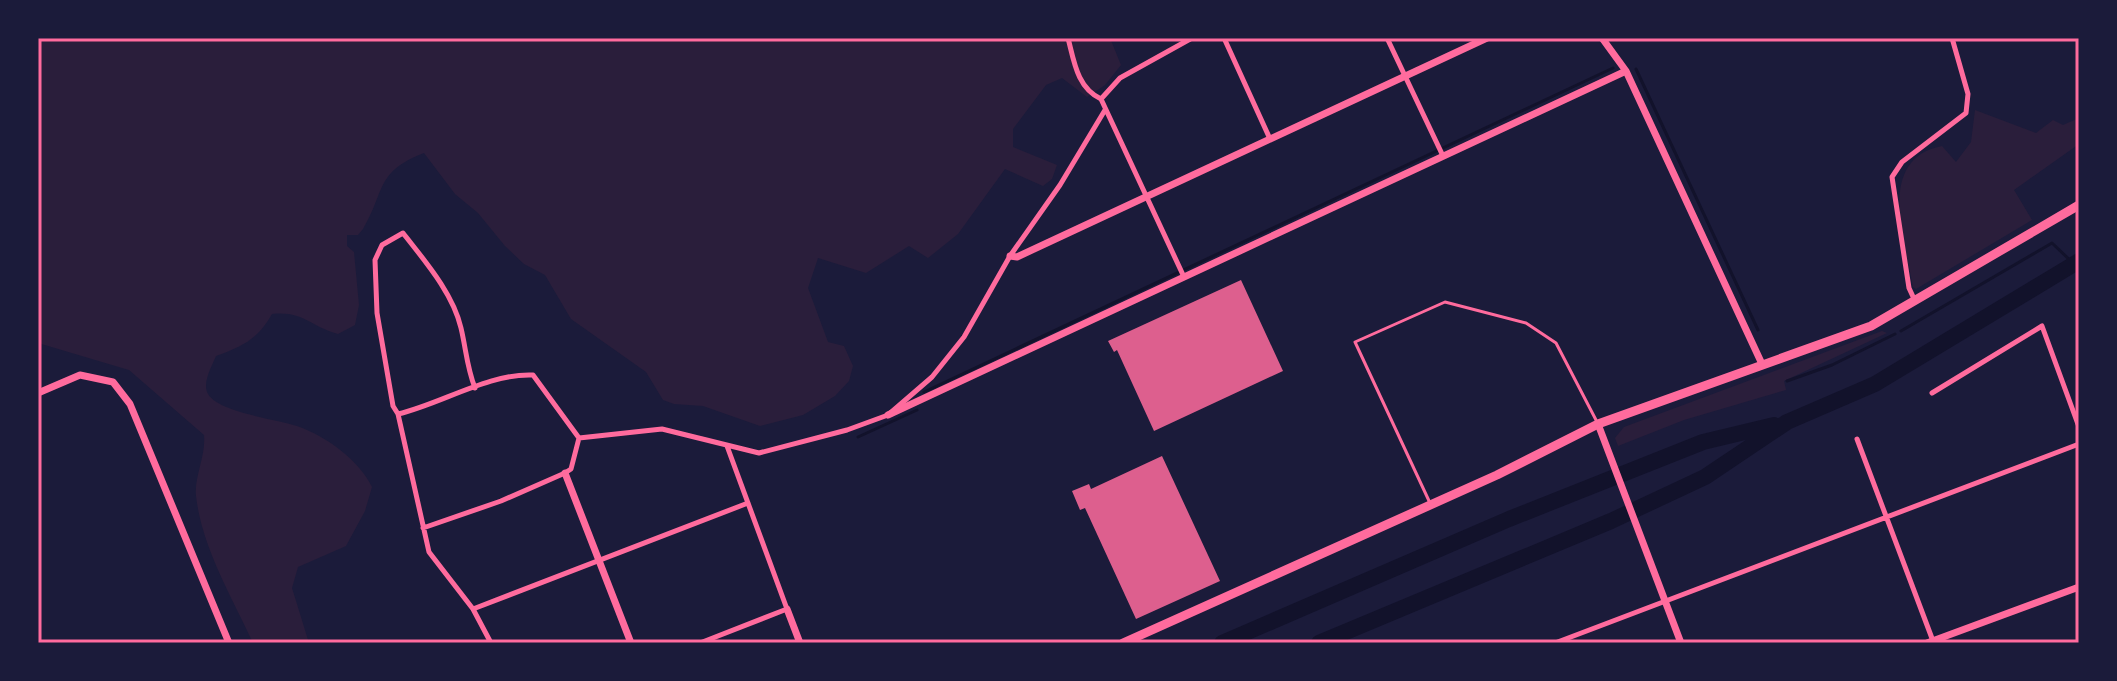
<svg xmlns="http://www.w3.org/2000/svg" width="2117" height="681" viewBox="0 0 2117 681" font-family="'Noto Serif',serif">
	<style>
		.green { fill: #2a1e3b }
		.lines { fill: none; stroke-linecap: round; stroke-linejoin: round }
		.stream { stroke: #12122b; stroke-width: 3 }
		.river { stroke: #12122b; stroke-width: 16 }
		.building { fill: #dd5f8e }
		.service { stroke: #ff6b9d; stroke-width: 3 }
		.minor { stroke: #ff6b9d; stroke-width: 5 }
		.tertiary { stroke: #ff6b9d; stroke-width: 7 }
		.primary { stroke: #ff6b9d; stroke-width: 9 }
		.neatline { fill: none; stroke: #ff6b9d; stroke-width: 3 }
	</style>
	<rect width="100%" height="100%" fill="#1b1b3a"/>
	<path class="green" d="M38 38H1110L1121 65 1105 85 1087 97 1062 78 1046 85 1013 129V147L1057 165 1052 179 1043 186 1005 169 958 234 928 258 909 246 866 273 818 258 808 288 828 342 844 346 853 366 849 381 835 396 803 415 760 426 703 406 674 404 663 400 646 372 571 319 545 275 524 264 505 246 478 213 455 194 424 153C375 172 386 190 363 229L358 235H347V246L354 252 359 305 355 325 338 334C309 326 304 311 272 314 258 339 243 346 216 356 212 366 203 381 207 392 215 412 276 419 297 426 326 436 359 460 372 487L365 511 346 546 298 567 292 588 309 643H253C232 597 202 548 196 496 194 477 206 456 204 435L129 370 38 343Z
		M1975 110 2036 133 2053 120 2063 125 2079 118V144L2014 190 2032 220 1916 289 1913 287C1905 241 1875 159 1942 146L1956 162 1971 142Z
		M1882 331 1887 333 1784 381 1786 390 1684 420 1618 446 1615 438 1624 427Z"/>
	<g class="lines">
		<path class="stream" d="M1636 69 1758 330
			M1901 331 2052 243 2074 264
			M1787 381 1832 365 1895 334
			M924 392 1613 68
			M858 437 917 410"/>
		<path class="river" d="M1222 643 1509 519 1703 442 1774 425
			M1319 643 1611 521 1705 477 1787 422 1875 384 2079 261"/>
	</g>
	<path class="building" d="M1241 280 1283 371 1154 431 1117 350 1114 352 1108 341Z
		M1162 456 1220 581 1136 619 1085 508 1080 510 1072 491 1089 484 1091 489Z"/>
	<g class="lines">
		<path class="service" d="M1430 503 1355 342 1445 302 1526 323 1556 343 1596 420"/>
		<path class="minor" d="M1068 38C1074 61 1077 88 1101 99L1184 277
			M1224 38 1270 139
			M1387 38 1443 156
			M1101 99 1120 78 1192 38
			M1915 301 1909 288 1892 177 1902 162 1966 113 1968 94 1952 38
			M475 388C467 368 466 349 461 328 453 293 424 260 403 233L382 245 375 260 377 313 393 406 398 414 429 552 473 609 491 643
			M1932 393 2042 326 2079 427
			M398 414C441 404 489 373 533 375L579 438 571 469 565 473 501 501 423 528
			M579 438 662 429 759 453 847 430 888 415 932 377 964 337 1010 256 1060 185 1105 110
			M1857 439 1933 641
			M473 609 748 503
			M700 643 787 609 727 446
			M1555 643 2079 444"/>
		<path class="tertiary" d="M1602 38 1626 71 1762 364
			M1010 256 1017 257 1487 38
			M38 393 80 375 113 382 130 404 229 643
			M888 415 1626 71
			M1598 424 1681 643
			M565 473 631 643
			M787 609 800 643
			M1927 643 2079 587"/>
		<path class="primary" d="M1123 643 1497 475 1598 424 1871 326 2079 205"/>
	</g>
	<rect width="2117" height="681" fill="none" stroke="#1b1b3a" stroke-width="80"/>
	<rect x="40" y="40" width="2037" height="601" class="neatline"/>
</svg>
